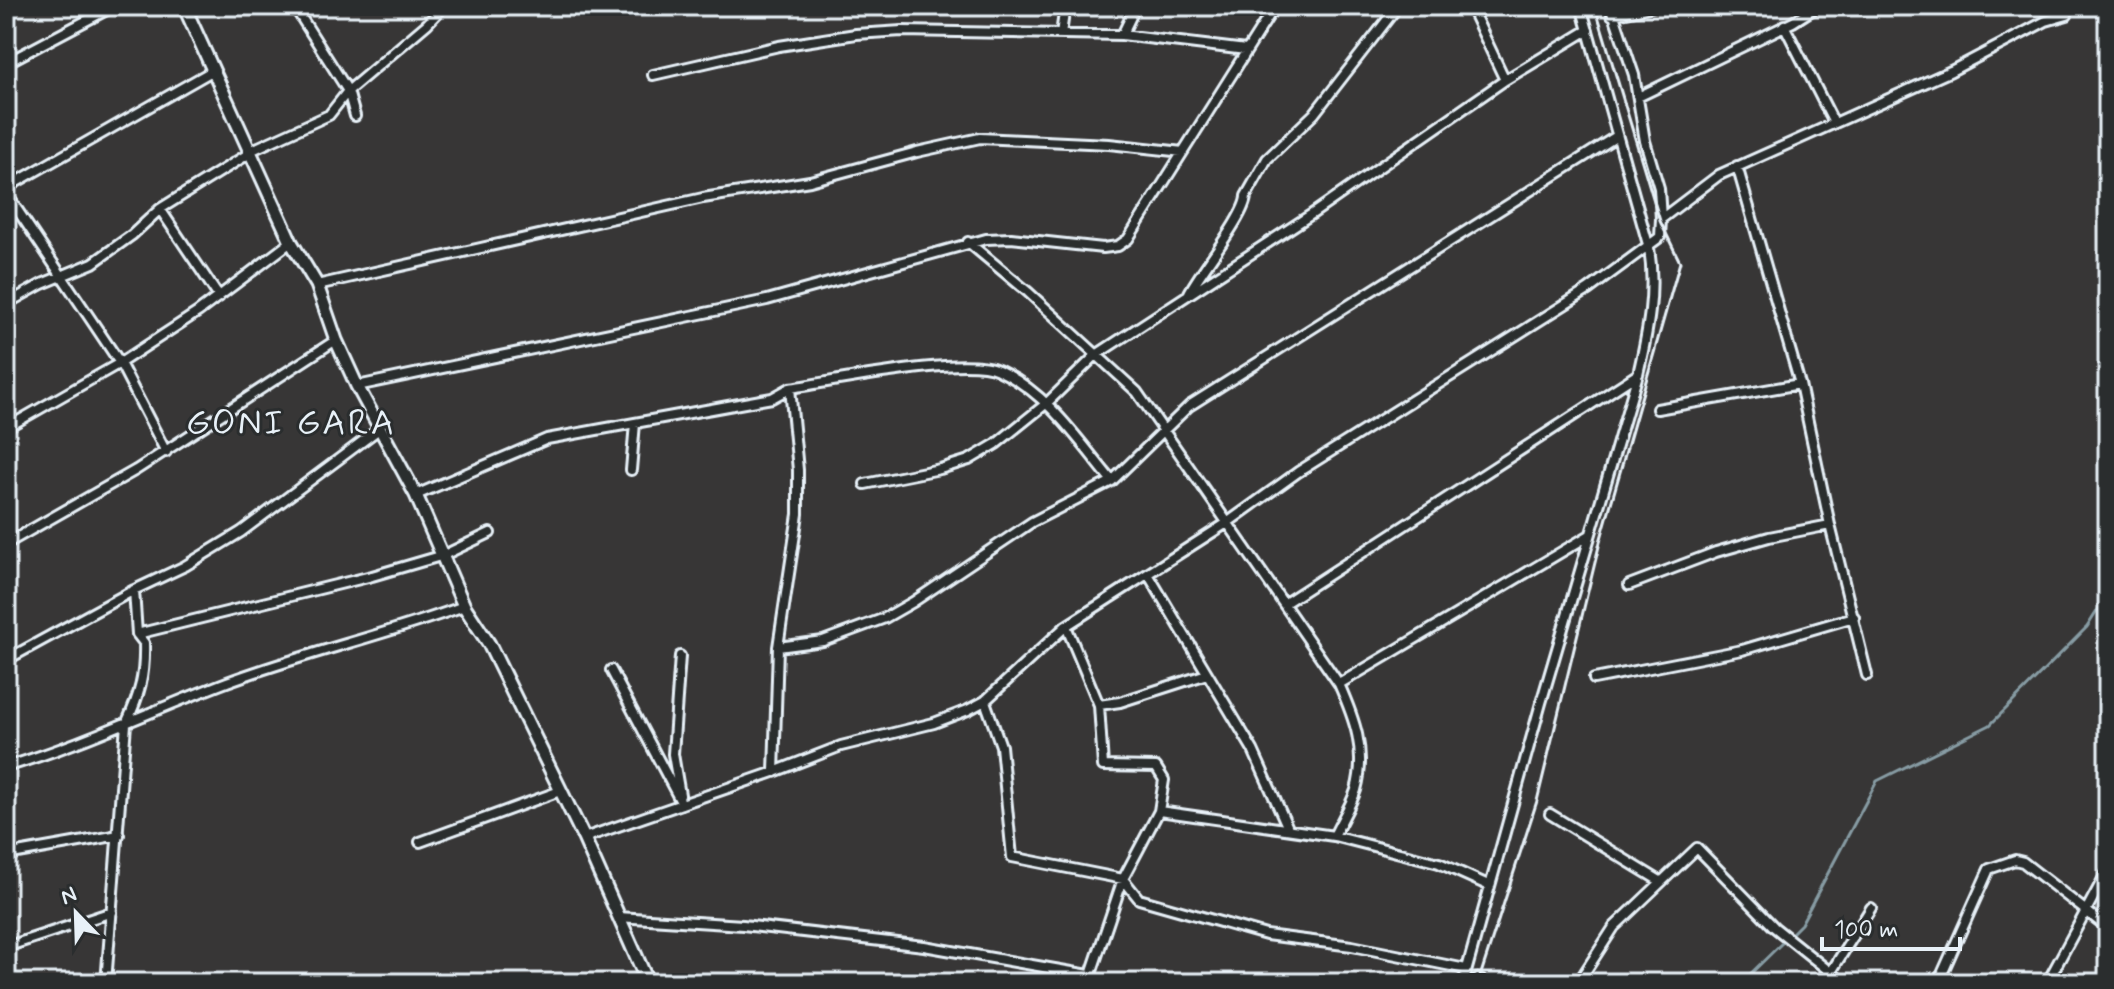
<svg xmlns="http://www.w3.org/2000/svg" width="2114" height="989" viewBox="0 0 2114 989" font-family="Mynerve,sans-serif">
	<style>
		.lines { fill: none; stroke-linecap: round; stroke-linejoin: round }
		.stream { stroke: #879ca4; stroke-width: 3 }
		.street-casing { stroke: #e8f1f8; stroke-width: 14 }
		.secondary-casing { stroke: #e8f1f8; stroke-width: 17 }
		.street { stroke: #2a2d2e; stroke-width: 8 }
		.secondary { stroke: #2a2d2e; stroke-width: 11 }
		.rail { stroke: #e8f1f8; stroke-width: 3 }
		.labels { text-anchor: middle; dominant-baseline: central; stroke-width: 6; stroke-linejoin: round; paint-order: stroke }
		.quarter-label { font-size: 36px; letter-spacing: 2px; fill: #e8f1f8; stroke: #2a2d2e }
	</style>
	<rect width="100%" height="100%" fill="#373636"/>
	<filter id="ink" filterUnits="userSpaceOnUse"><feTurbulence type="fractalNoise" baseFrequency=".0125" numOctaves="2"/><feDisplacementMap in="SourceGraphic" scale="16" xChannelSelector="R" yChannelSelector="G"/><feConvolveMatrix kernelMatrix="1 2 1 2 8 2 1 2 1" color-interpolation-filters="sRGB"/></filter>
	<g filter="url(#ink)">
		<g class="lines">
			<path class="stream" d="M1791 934 1801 924 1877 781 1990 725 2087 627 2108 594
				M1741 983 1783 942"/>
			<g class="street-casing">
				<path id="street" d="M294 6 348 91 355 116
					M1470 6 1505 80
					M1611 6 1634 75 1645 141 1659 188 1661 219
					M1612 15 1655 6
					M1784 25 1834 123
					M1061 34 1065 6
					M1122 35 1136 6
					M6 63 114 6
					M653 75 779 46 856 34 902 31 1122 35 1246 50
					M1638 97 1793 22 1818 6
					M250 151 329 115 348 91 427 24 444 6
					M1737 166 1800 384 1830 525 1867 675
					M6 188 212 71
					M6 193 120 363 166 452
					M160 209 219 297
					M968 242 1028 292 1137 392 1339 684C1354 718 1367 751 1356 790 1351 805 1341 821 1334 836
					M317 285 703 198 810 181 917 152 980 138 1109 144 1183 152
					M1189 293C1200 271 1246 215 1246 196L1267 159 1314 114 1398 6
					M6 304 42 284 93 263 132 235 160 209 250 153
					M357 386 767 300 986 239 1011 238 1103 248 1118 246 1128 239 1275 6
					M1657 409 1800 384
					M6 428 120 363 198 312 291 242
					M631 470 635 423
					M865 484 940 469 969 460 996 444 1047 403 1096 355 1312 214 1505 80 1588 30
					M416 495 547 439 772 398 790 388C833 382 965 354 998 370 1047 392 1079 441 1112 481
					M6 544 136 470 336 340
					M1148 574 1253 750 1288 828
					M1629 585 1716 552 1769 537 1830 525
					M1285 603 1638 374
					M1066 626 1099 705 1103 766 1156 767 1164 780 1159 811 1123 879 1088 983
					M137 634 372 576 444 555 490 533
					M778 647 823 641 885 618 913 602 1032 522 1112 481 1189 406 1617 136
					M680 656 673 754 680 795
					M6 660 134 590 185 566 241 532 379 429
					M611 670 682 804
					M1594 679 1742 650 1854 617
					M1339 684 1590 535
					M985 701 1001 746 1012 857 1123 879 1139 899 1266 935 1352 946 1466 969
					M1099 705 1120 702 1207 674
					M6 767C82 744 153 710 227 682 305 653 386 635 464 606
					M774 772 778 647 798 514V470L790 388
					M1159 811 1334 836 1439 863 1490 886
					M1550 814 1660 881
					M584 838 774 772 841 746 934 723 968 710 985 701 1066 626 1227 523 1298 472 1588 290 1660 237 1661 219 1719 175 1951 71 2046 21 2067 15
					M420 842 560 791
					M6 855 119 835
					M618 917 743 925 924 946 1089 975
					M6 947 112 912
					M1831 972 1871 908
					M106 983 126 724C140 694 145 676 144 643L137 634 134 590
					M1463 983 1541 703 1638 374C1648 331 1656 292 1649 248L1581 6
					M1475 983 1478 979 1487 983
					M1578 983 1614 927 1697 848 1774 927 1844 983
					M1938 983 1989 869 2015 860 2023 862 2108 928
					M2047 983 2108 870"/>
			</g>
			<g class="secondary-casing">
				<path id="secondary" d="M184 6 291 242 317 285 336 340 357 386 416 495 464 606 489 644 584 838 648 983"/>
			</g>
			<use href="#street" class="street"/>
			<use href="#secondary" class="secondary"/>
			<path class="rail" d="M1478 983 1537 801 1600 542 1680 262 1660 221 1595 6"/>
		</g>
	</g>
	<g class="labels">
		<g class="quarter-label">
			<text x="291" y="424">GONI GARA</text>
		</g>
	</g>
	<rect width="2114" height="989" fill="none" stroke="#2a2d2e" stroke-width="32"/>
	<rect x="16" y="16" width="2082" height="957" fill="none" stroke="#e8f1f8" stroke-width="3" filter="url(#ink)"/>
	<g transform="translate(76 913) rotate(337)" stroke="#2a2d2e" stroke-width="6" paint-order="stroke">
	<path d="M0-6L14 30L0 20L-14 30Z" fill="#e8f1f8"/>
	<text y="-12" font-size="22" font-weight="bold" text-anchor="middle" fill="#e8f1f8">N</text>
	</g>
	<path d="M1822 937v12h138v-12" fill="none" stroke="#e8f1f8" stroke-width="4"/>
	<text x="1834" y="937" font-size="24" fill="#e8f1f8" stroke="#2a2d2e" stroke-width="6" paint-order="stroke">100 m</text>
</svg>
